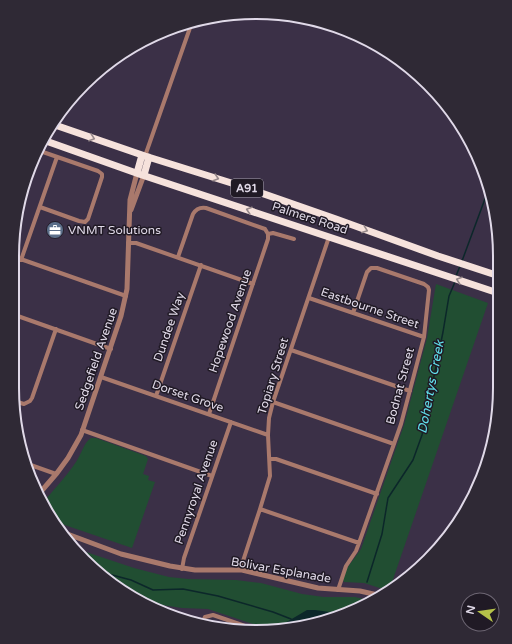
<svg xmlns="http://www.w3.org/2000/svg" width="512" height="644" viewBox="0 0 512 644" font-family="'Varela Round',sans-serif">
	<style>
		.green { fill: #214e32 }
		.water { fill: #0c272a }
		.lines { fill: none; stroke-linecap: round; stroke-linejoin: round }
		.stream { stroke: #0c272a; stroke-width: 1.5 }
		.minor { stroke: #a9796c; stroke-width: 4 }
		.tertiary { stroke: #a9796c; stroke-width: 5 }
		.trunk { stroke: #f6e2dc; stroke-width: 7 }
		.oneway { stroke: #96888a }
		.labels { text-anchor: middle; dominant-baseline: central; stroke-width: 3; stroke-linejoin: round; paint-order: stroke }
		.shield { fill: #201a25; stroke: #a6a0ae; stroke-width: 1 }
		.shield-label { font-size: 11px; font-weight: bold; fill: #e0d9e8 }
		.street-label { font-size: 12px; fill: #e0d9e8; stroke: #201a25 }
		.poi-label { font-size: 12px; fill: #e0d9e8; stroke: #201a25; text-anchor: start }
		.water-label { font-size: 13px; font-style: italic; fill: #61e1ec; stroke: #201a25 }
		.rim { fill: none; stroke: #e0d9e8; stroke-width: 2 }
	</style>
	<rect width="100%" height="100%" fill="#3b3047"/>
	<path class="green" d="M436 284 488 303 389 591 364 583 344 582 343 580 347 568 361 549 404 425 427 338Z
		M91 438H96L146 456 148 459 143 474 149 476 148 480 155 482 132 548 53 521 45 510 42 504C53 490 66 477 76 462 81 455 84 442 91 438Z
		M74 548 134 568 169 577 188 579 236 580 261 583 302 594 324 597H355L373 601 319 624 258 632 256 625 208 609 182 608 155 604 131 597 83 560Z"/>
	<path class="water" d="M307 610H315L330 612H347L319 624 273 630Z"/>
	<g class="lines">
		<path class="stream" d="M462 261 489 188
			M456 276 460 266
			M97 571 131 580 153 590 183 589 218 596 273 612 291 619
			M367 582 382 534 388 498 413 460 422 435 443 332 449 296 455 282"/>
		<path class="minor" d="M145 156 191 25
			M40 207 79 221 85 222 88 219 102 177V174L98 171 40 151
			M128 243H136L253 284
			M12 256 126 296
			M178 257 193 214C196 209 200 207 206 208L265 229 268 234 273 233 294 239
			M21 260 57 157
			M309 298 424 337
			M12 314 111 349
			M291 350 410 391
			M101 377 268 435
			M156 396 201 265
			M14 401 24 404 30 401 32 398 56 329
			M273 402 394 444
			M209 414 268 239V234
			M82 430 212 476
			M270 459H276L377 494
			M25 463 56 474
			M260 509 359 543
			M182 569 184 558 231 422
			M242 570 243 561 260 509 270 476 268 435 269 418 273 402 329 237
			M338 590 346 566 356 551 359 543 401 424 424 337 429 290 428 287 424 284 377 268H371L367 272 353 313
			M201 625 205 617 213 615 248 627 253 632"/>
		<path class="tertiary" d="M131 210 144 175
			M38 495 57 473 68 458 81 435 121 316 127 289 130 200 137 173
			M62 532 121 554 170 566 195 570H242L318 588 360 591 382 596"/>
		<path class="trunk" d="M55 125 145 156 241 186 336 219 438 256 499 276
			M46 141 139 174 498 293
			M137 173 142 155
			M144 175 149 157"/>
	</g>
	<defs><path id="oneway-chevron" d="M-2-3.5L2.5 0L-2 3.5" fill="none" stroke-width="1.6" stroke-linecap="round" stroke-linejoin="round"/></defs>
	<g class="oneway">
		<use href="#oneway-chevron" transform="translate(92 138) rotate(19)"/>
		<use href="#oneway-chevron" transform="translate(216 178) rotate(17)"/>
		<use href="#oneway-chevron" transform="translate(249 210) rotate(-162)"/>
		<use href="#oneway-chevron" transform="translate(365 230) rotate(20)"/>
		<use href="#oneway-chevron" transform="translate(459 280) rotate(-161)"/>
	</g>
	<defs>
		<g id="office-disc" transform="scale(0.9)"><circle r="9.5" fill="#5c6f8a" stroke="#201a25"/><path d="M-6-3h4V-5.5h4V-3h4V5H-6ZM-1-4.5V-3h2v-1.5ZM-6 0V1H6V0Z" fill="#fff"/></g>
	</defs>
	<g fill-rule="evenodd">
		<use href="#office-disc" x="55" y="230"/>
	</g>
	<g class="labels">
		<rect class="shield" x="231" y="179" width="32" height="18" rx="3"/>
		<g class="shield-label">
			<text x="247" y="188">A91</text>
		</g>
		<g class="street-label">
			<text transform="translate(310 218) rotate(18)">Palmers Road</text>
			<text transform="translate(370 308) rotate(19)">Eastbourne Street</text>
			<text transform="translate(230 321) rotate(-71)">Hopewood Avenue</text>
			<text transform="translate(169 327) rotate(-71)">Dundee Way</text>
			<text transform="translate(96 359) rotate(-71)">Sedgefield Avenue</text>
			<text transform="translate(273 376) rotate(-73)">Topiary Street</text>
			<text transform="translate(400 386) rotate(-75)">Bodnat Street</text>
			<text transform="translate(188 396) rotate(19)">Dorset Grove</text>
			<text transform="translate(196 492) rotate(-71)">Pennyroyal Avenue</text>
			<text transform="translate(281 570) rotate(10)">Bolivar Esplanade</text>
		</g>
		<g class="poi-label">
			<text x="68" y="230">VNMT Solutions</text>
		</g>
		<g class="water-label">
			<text transform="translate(431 387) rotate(-79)">Dohertys Creek</text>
		</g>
	</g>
	<path d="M0 0H512V644H0ZM256 19H256A237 237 0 0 1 493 256V388A237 237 0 0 1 256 625H256A237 237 0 0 1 19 388V256A237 237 0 0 1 256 19Z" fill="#2f2935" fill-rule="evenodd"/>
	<path class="rim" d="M256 19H256A237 237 0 0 1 493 256V388A237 237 0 0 1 256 625H256A237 237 0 0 1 19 388V256A237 237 0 0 1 256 19Z"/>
	<g transform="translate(480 612) rotate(283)"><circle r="19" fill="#201a25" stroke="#6d6673"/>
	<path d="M0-3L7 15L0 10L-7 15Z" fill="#b5c249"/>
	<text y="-6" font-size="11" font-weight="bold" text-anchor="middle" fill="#e0d9e8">N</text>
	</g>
</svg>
